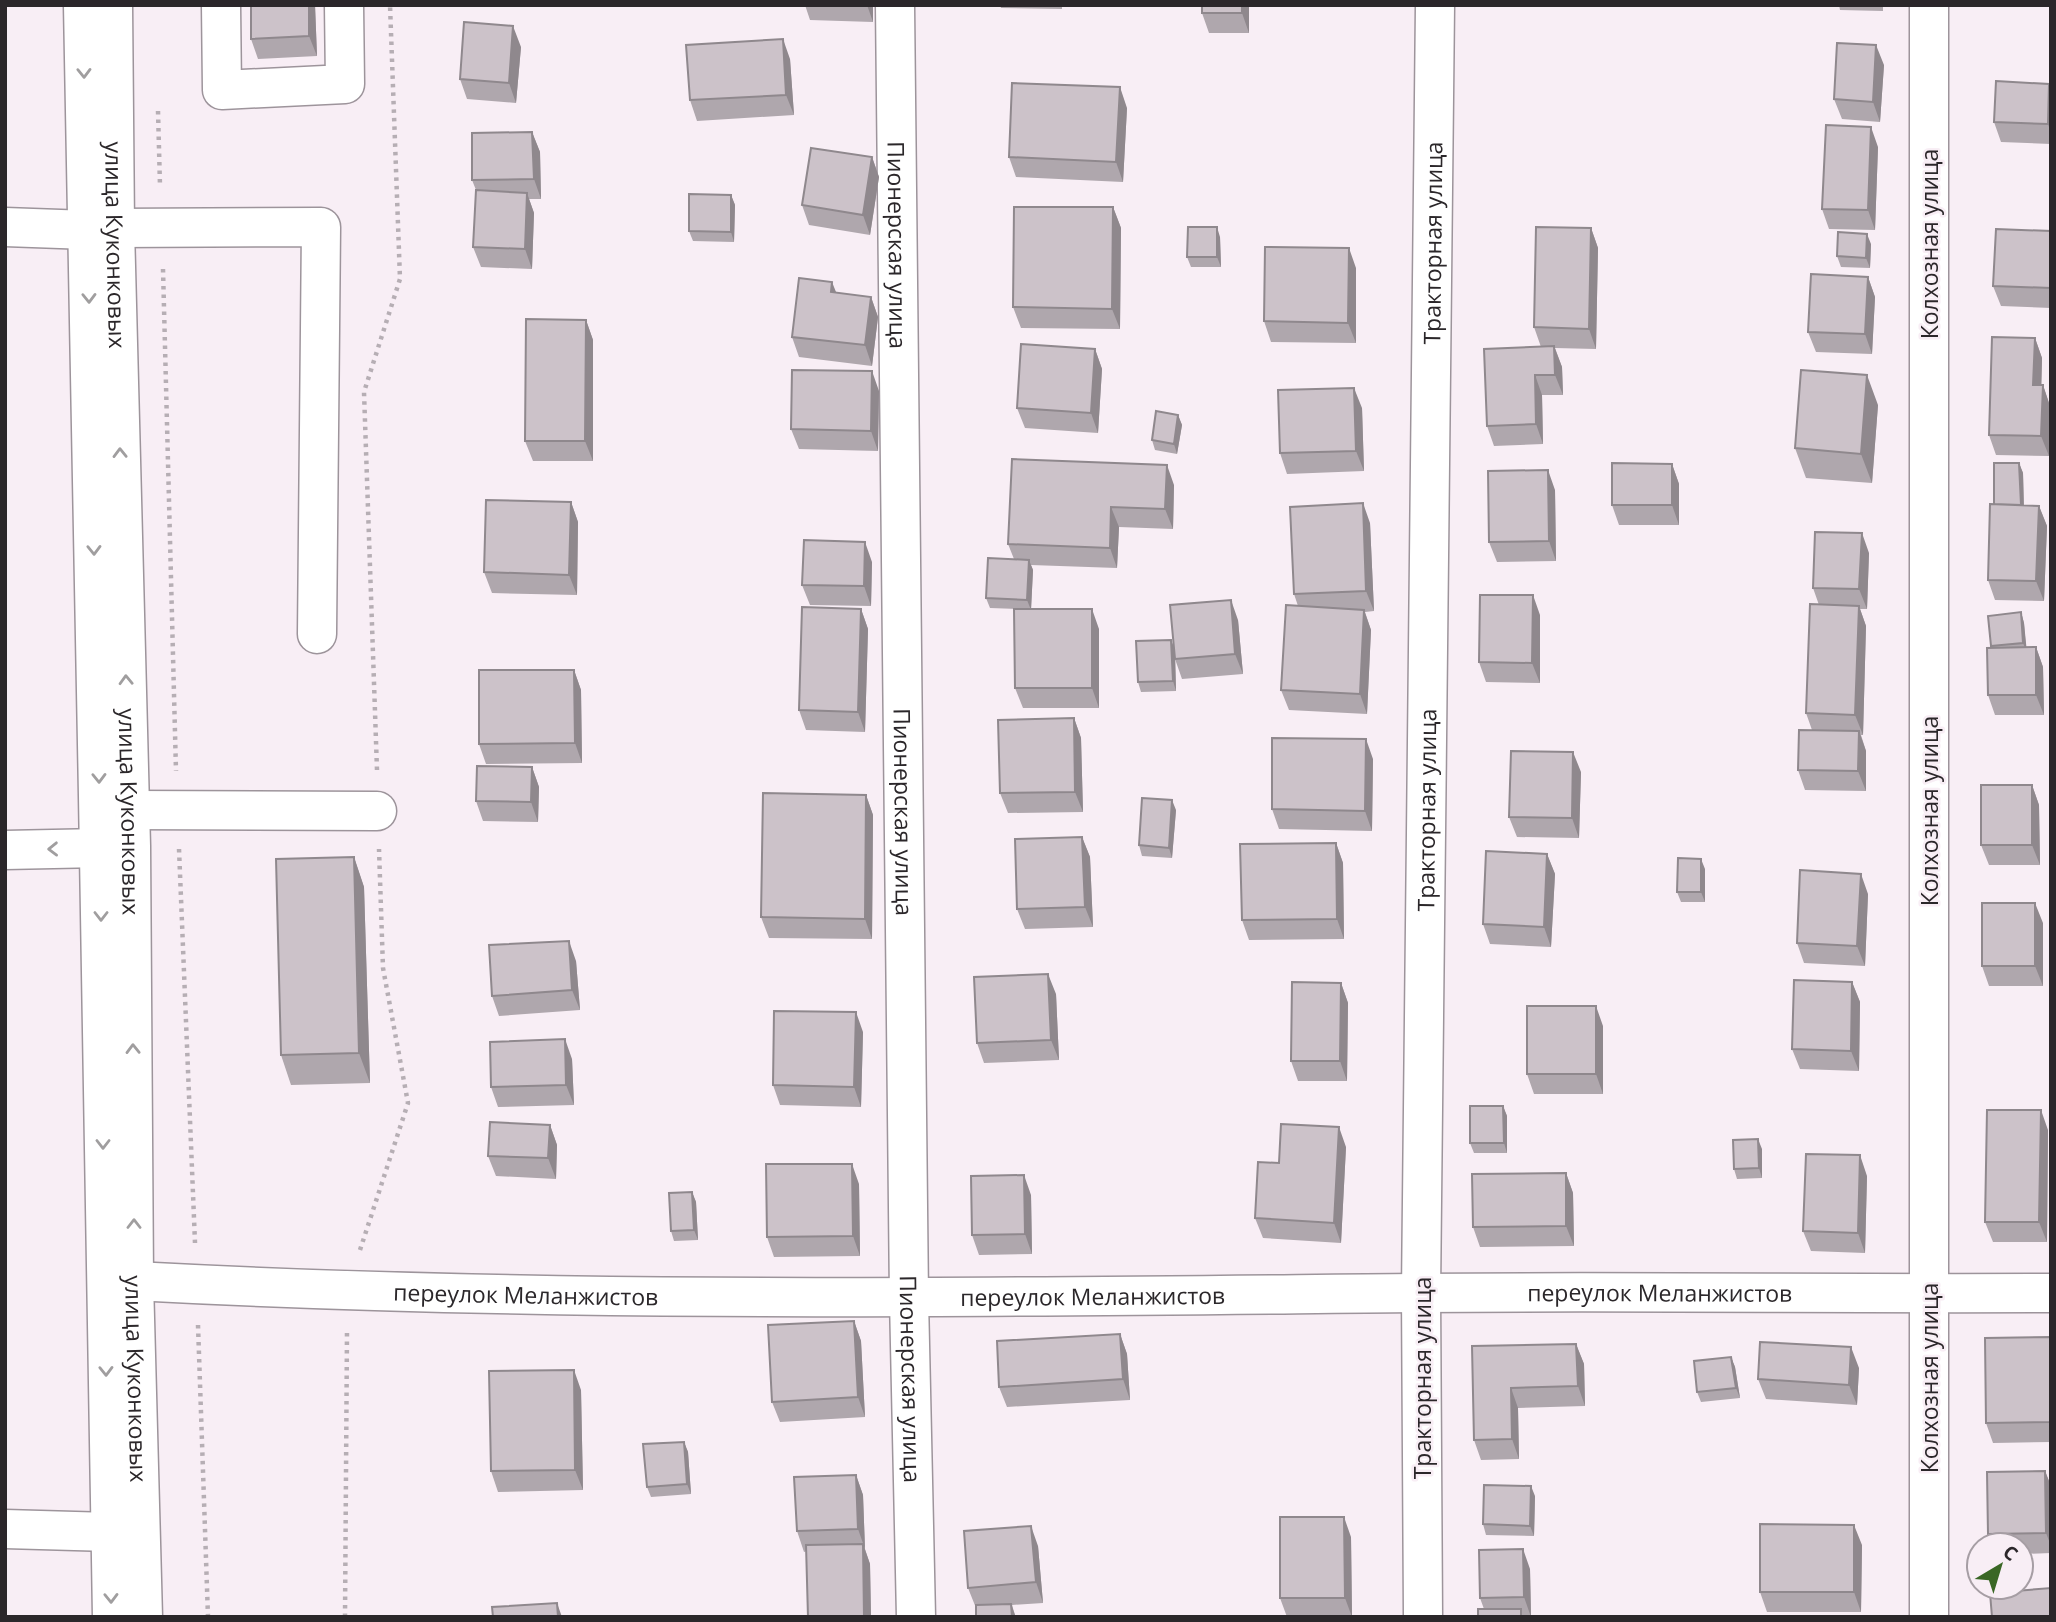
<svg xmlns="http://www.w3.org/2000/svg" width="2056" height="1622" viewBox="0 0 2056 1622" font-family="'Open Sans',sans-serif">
	<style>
		.lines { fill: none; stroke-linecap: round; stroke-linejoin: round }
		.minor-casing { stroke: #9d949b; stroke-width: 41 }
		.major-casing { stroke: #9d949b; stroke-width: 41 }
		.path { stroke: #b6aeb4; stroke-width: 4.5; stroke-dasharray: 3.5 5; stroke-linecap: butt }
		.minor { stroke: #fff; stroke-width: 38 }
		.major { stroke: #fff; stroke-width: 38 }
		.wall { fill: #afa7ad }
		.shaded-wall { fill: #8f888d }
		.building { fill: #ccc2c9; stroke: #8f888d; stroke-width: 2 }
		.oneway { stroke: #a09e9f }
		.labels { text-anchor: middle; dominant-baseline: central; stroke-width: 5; stroke-linejoin: round; paint-order: stroke }
		.street-label { font-size: 23px; fill: #2b272a; stroke: #f8eef5 }
	</style>
	<rect width="100%" height="100%" fill="#f8eef5"/>
	<g class="lines">
		<g class="minor-casing">
			<g id="minor">
				<path d="M221 5 222 90 345 84 344 5"/>
				<path id="s1" d="M895 5 909 1299 916 1617"/>
				<path d="M1929 5V1617"/>
				<path d="M5 227 88 230"/>
				<path d="M115 228 321 227 317 634"/>
				<path d="M131 810 377 811"/>
				<path d="M5 850 101 848"/>
				<path id="s2" d="M134 1281C562 1304 987 1297 1415 1293 1627 1291 1839 1294 2051 1293"/>
				<path d="M5 1529 110 1532"/>
				<path id="s3" d="M1423 1617 1421 1293 1435 5"/>
			</g>
		</g>
		<g class="major-casing">
			<g id="major">
				<path d="M83 5C95 542 102 1080 112 1617"/>
				<path id="s4" d="M113 5 115 228 131 846 134 1281 143 1617"/>
			</g>
		</g>
		<path class="path" d="M158 111 160 186
			M163 269 176 771
			M377 770 364 392 400 279 390 5
			M179 849 195 1243
			M360 1250 408 1103 383 968 379 849
			M198 1325 208 1617
			M345 1617 347 1331"/>
		<use href="#minor" class="minor"/>
		<use href="#major" class="major"/>
	</g>
	<path class="wall" d="M315 5 317 56 258 59 251 39Z
		M805 5H873V22L810 20Z
		M1000 5H1062V9L1001 8Z
		M1249 5V33H1209L1202 13Z
		M1839 5H1883V11L1840 10Z
		M521 47 516 103 467 99 460 79Z
		M790 59 794 115 697 121 690 100Z
		M1884 65 1880 122 1842 119 1834 99Z
		M2049 84 2051 89V144L2001 142 1994 122Z
		M1127 108 1123 182 1016 177 1009 157Z
		M532 132 540 152 541 199H529L534 213 532 269 481 267 473 247 476 190 472 180Z
		M1878 147 1875 230 1829 229 1822 209Z
		M872 157 879 177 870 235 809 225 802 205Z
		M731 195 735 205 734 242 693 241 689 231Z
		M1113 207 1121 228 1120 329 1021 328 1013 307Z
		M1591 228 1598 248 1596 349 1555 348 1562 367 1563 395H1542L1543 444 1494 446 1487 426 1541 347 1534 327Z
		M2051 231V308L2001 306 1993 286Z
		M1220 237 1221 267H1191L1187 257Z
		M1871 244 1870 268 1841 267 1837 256Z
		M1356 268V343L1271 342 1264 321Z
		M1868 277 1875 297 1872 354 1816 352 1808 332Z
		M836 293 871 297 878 317 872 366 799 357 792 337Z
		M586 320 593 340V461H533L525 441Z
		M2035 338 2042 358 2041 385H2043L2050 406 2049 456 1996 455 1989 435Z
		M1095 349 1102 369 1098 433 1025 428 1017 408Z
		M879 391 878 451 799 449 791 429Z
		M1878 405 1872 483 1806 478 1795 448Z
		M1362 408 1364 471 1287 474 1280 453Z
		M1178 415 1182 425 1177 454 1155 450 1152 440Z
		M2019 463 2023 473 2024 505 2039 506 2047 526 2044 601 1995 600 1988 580 1994 504Z
		M1672 464 1679 484V525H1619L1612 505Z
		M1174 485 1173 529 1119 527 1117 568 1031 565 1033 570 1031 609 1099 629V708H1023L1015 688 1019 609 990 608 986 598 1014 559 1008 544Z
		M1555 490 1556 561 1497 562 1489 542Z
		M571 502 578 522 577 595 492 593 484 572Z
		M1370 523 1374 611 1365 612 1371 630 1367 714 1289 710 1281 690 1298 606 1294 594Z
		M1869 553 1867 609H1860L1866 626 1863 735H1861L1866 751V791L1805 790 1798 770 1812 730 1806 713 1819 605 1813 588Z
		M872 562 871 606 810 605 802 585Z
		M861 609 868 629 865 732 806 730 799 710Z
		M2021 612 2024 623 2026 648 2036 647 2043 667 2044 715H1995L1988 695 1992 648 1991 646Z
		M1540 615V683L1486 682 1479 662Z
		M1238 620 1243 674 1182 679 1175 659 1176 691 1141 692 1138 682 1171 640 1174 648Z
		M574 670 581 690 582 763 486 764 479 744Z
		M1074 718 1081 738 1083 812 1008 813 1000 793Z
		M1373 759 1372 831 1279 829 1272 809Z
		M532 767 539 787 538 822 483 821 476 801Z
		M1581 772 1579 838 1517 837 1509 817Z
		M2032 785 2039 805 2040 865H1989L1981 845Z
		M866 795 873 815 872 939 769 938 761 917Z
		M1176 810 1172 858 1142 856 1139 845Z
		M1082 837 1090 857 1093 927 1025 929 1017 909Z
		M1336 843 1343 863 1344 939 1249 940 1242 920Z
		M1547 854 1555 874 1551 947 1490 944 1483 924Z
		M354 857 364 887 370 1083 291 1085 281 1055Z
		M1705 869V902H1681L1677 892Z
		M1868 894 1865 966 1804 963 1797 943Z
		M2043 923V986H1989L1982 966Z
		M576 961 580 1010 499 1016 492 996Z
		M1852 982 1860 1002 1859 1071 1800 1069 1792 1049Z
		M1341 983 1348 1003 1347 1081H1298L1291 1061Z
		M1056 994 1059 1060 984 1063 977 1043Z
		M1603 1026V1094H1534L1527 1074Z
		M863 1032 861 1107 780 1105 773 1085Z
		M572 1059 574 1105 498 1107 491 1087Z
		M1503 1106 1507 1116V1153H1474L1470 1143Z
		M550 1125 557 1145 556 1179 496 1176 488 1156Z
		M2048 1130 2047 1242H1993L1985 1222Z
		M1346 1147 1341 1243 1263 1238 1255 1218 1279 1163Z
		M1762 1149V1178L1737 1179 1734 1169Z
		M1566 1173 1573 1193 1574 1246 1480 1247 1473 1227Z
		M1867 1176 1865 1253 1811 1251 1803 1231Z
		M859 1184 860 1256 774 1257 767 1237Z
		M692 1192 696 1202 698 1240 674 1241 671 1231Z
		M1031 1195 1032 1254 979 1255 972 1235Z
		M854 1321 861 1341 865 1417 780 1422 772 1402Z
		M1120 1334 1127 1354 1130 1400 1007 1407 999 1387Z
		M2051 1337V1442L1993 1443 1986 1423Z
		M1576 1344 1584 1364 1585 1406 1518 1408 1519 1459 1481 1460 1474 1440 1472 1346Z
		M1731 1357 1735 1367 1740 1398 1701 1402 1697 1392Z
		M1859 1368 1857 1405 1766 1399 1758 1379Z
		M581 1390 583 1490 498 1492 491 1471Z
		M684 1442 688 1452 691 1494 651 1497 647 1487Z
		M2045 1471 2051 1486V1553L2021 1554V1545H1992L1988 1534Z
		M856 1475 863 1495 865 1549 870 1564 871 1617H808L807 1551 804 1552 797 1531Z
		M1535 1496 1534 1536 1486 1535 1483 1524Z
		M1351 1537 1352 1617H1287L1280 1598Z
		M1862 1545 1861 1612H1767L1760 1592Z
		M1038 1546 1043 1603 1012 1605 1015 1615 976 1608 968 1588Z
		M1530 1569 1531 1617H1478L1484 1609 1480 1598Z"/>
	<path class="shaded-wall" d="M309 5H315L317 56 309 36Z
		M867 5H873V22Z
		M1242 5H1249V33L1242 13Z
		M513 26 521 47 516 103 509 83Z
		M783 39 790 59 794 115 786 95Z
		M1876 45 1884 65 1880 122 1873 102Z
		M2049 84 2051 89V133L2048 124Z
		M1120 87 1127 108 1123 182 1116 162Z
		M1871 127 1878 147 1875 230 1868 210Z
		M532 132 540 152 541 199 534 179Z
		M872 157 879 177 870 235 863 215Z
		M527 193 534 213 532 269 525 249Z
		M731 195 735 205 734 242 731 232Z
		M1113 207 1121 228 1120 329 1112 309Z
		M1217 227 1220 237 1221 267 1217 257Z
		M1591 228 1598 248 1596 349 1589 329Z
		M1867 234 1871 244 1870 268 1866 258Z
		M1349 248 1356 268V343L1348 323Z
		M1868 277 1875 297 1872 354 1865 334Z
		M832 282 840 302 831 292Z
		M871 297 878 317 872 366 865 345Z
		M586 320 593 340V461L585 441Z
		M2035 338 2042 358 2041 405 2033 385Z
		M1554 346 1562 367 1563 395 1555 375Z
		M1095 349 1102 369 1098 433 1091 413Z
		M872 371 879 391 878 451 871 431Z
		M1535 375 1542 395 1543 444 1536 424Z
		M1867 375 1878 405 1872 483 1861 454Z
		M2043 385 2050 406 2049 456 2041 436Z
		M1354 388 1362 408 1364 471 1356 451Z
		M1178 415 1182 425 1177 454 1174 444Z
		M2019 463 2023 473 2024 516 2021 506Z
		M1672 464 1679 484V525L1672 505Z
		M1167 465 1174 485 1173 529 1165 509Z
		M1548 470 1555 490 1556 561 1549 541Z
		M571 502 578 522 577 595 569 575Z
		M1363 503 1370 523 1374 611 1366 591Z
		M2039 506 2047 526 2044 601 2036 581Z
		M1111 507 1119 527 1117 568 1110 548Z
		M1862 533 1869 553 1867 609 1859 589Z
		M865 542 872 562 871 606 864 586Z
		M1029 560 1033 570 1031 610 1027 600Z
		M1533 595 1540 615V683L1532 663Z
		M1231 600 1238 620 1243 674 1235 654Z
		M1859 606 1866 626 1863 735 1855 715Z
		M861 609 868 629 865 732 858 712Z
		M1092 609 1099 629V708L1092 688Z
		M1364 610 1371 630 1367 714 1360 694Z
		M2021 612 2024 623 2027 653 2023 643Z
		M1171 640 1175 650 1176 691 1173 681Z
		M2036 647 2043 667 2044 715 2036 695Z
		M574 670 581 690 582 763 575 743Z
		M1074 718 1081 738 1083 812 1075 792Z
		M1859 731 1866 751V791L1858 771Z
		M1366 739 1373 759 1372 831 1365 811Z
		M1573 752 1581 772 1579 838 1572 818Z
		M532 767 539 787 538 822 531 802Z
		M2032 785 2039 805 2040 865 2032 845Z
		M866 795 873 815 872 939 865 919Z
		M1172 800 1176 810 1172 858 1169 848Z
		M1082 837 1090 857 1093 927 1085 907Z
		M1336 843 1343 863 1344 939 1337 919Z
		M1547 854 1555 874 1551 947 1544 927Z
		M354 857 364 887 370 1083 359 1053Z
		M1701 859 1705 869V902L1701 892Z
		M1861 874 1868 894 1865 966 1857 946Z
		M2035 903 2043 923V986L2035 966Z
		M569 941 576 961 580 1010 572 990Z
		M1048 974 1056 994 1059 1060 1051 1040Z
		M1852 982 1860 1002 1859 1071 1851 1051Z
		M1341 983 1348 1003 1347 1081 1340 1061Z
		M1596 1006 1603 1026V1094L1596 1074Z
		M856 1012 863 1032 861 1107 854 1087Z
		M565 1039 572 1059 574 1105 566 1085Z
		M1503 1106 1507 1116V1153L1504 1143Z
		M2041 1110 2048 1130 2047 1242 2039 1222Z
		M550 1125 557 1145 556 1179 548 1158Z
		M1339 1127 1346 1147 1341 1243 1334 1223Z
		M1758 1139 1762 1149V1178L1759 1168Z
		M1860 1155 1867 1176 1865 1253 1858 1233Z
		M852 1164 859 1184 860 1256 853 1236Z
		M1566 1173 1573 1193 1574 1246 1566 1226Z
		M1024 1175 1031 1195 1032 1254 1025 1234Z
		M692 1192 696 1202 698 1240 694 1230Z
		M854 1321 861 1341 865 1417 858 1397Z
		M1120 1334 1127 1354 1130 1400 1123 1379Z
		M1576 1344 1584 1364 1585 1406 1578 1386Z
		M1851 1347 1859 1368 1857 1405 1849 1385Z
		M1731 1357 1735 1367 1740 1398 1736 1388Z
		M574 1370 581 1390 583 1490 575 1470Z
		M1511 1388 1518 1408 1519 1459 1512 1439Z
		M684 1442 688 1452 691 1494 687 1484Z
		M2045 1471 2051 1486V1546L2046 1533Z
		M856 1475 863 1495 865 1549 858 1529Z
		M1531 1486 1535 1496 1534 1536 1530 1526Z
		M1344 1517 1351 1537 1352 1617 1345 1598Z
		M1854 1525 1862 1545 1861 1612 1854 1592Z
		M1031 1526 1038 1546 1043 1603 1036 1582Z
		M863 1544 870 1564 871 1617H864Z
		M1523 1549 1530 1569 1531 1617 1524 1597Z
		M557 1603 562 1617H558Z
		M1011 1604 1015 1615V1617H1012Z"/>
	<path class="building" d="M251 5H309V36L251 39Z
		M1202 5H1242V13H1202Z
		M464 22 513 26 509 83 460 79Z
		M783 39 786 95 690 100 686 45Z
		M1837 43 1876 45 1873 102 1834 99Z
		M1996 81 2049 84 2048 124 1994 122Z
		M1012 83 1120 87 1116 162 1009 157Z
		M1826 125 1871 127 1868 210 1822 209Z
		M532 132 534 179 472 180V133Z
		M811 148 872 157 863 215 802 205Z
		M476 190 527 193 525 249 473 247Z
		M689 194 731 195V232L689 231Z
		M1014 207H1113L1112 309 1013 307Z
		M1188 227H1217V257H1187Z
		M1536 227 1591 228 1589 329 1534 327Z
		M1996 229 2051 231V288L1993 286Z
		M1838 232 1867 234 1866 258 1837 256Z
		M1265 247 1349 248 1348 323 1264 321Z
		M1811 274 1868 277 1865 334 1808 332Z
		M799 278 832 282 831 292 871 297 865 345 792 337Z
		M526 319 586 320 585 441H525Z
		M1992 337 2035 338 2033 385H2043L2041 436 1989 435Z
		M1021 344 1095 349 1091 413 1017 408Z
		M1554 346 1555 375H1535L1536 424 1487 426 1484 349Z
		M792 370 872 371 871 431 791 429Z
		M1801 370 1867 375 1861 454 1795 448Z
		M1354 388 1356 451 1280 453 1278 390Z
		M1156 411 1178 415 1174 444 1152 440Z
		M1012 459 1167 465 1165 509 1111 507 1110 548 1008 544Z
		M1612 463 1672 464V505H1612Z
		M1994 463H2019L2021 505 1994 504Z
		M1548 470 1549 541 1489 542 1488 471Z
		M486 500 571 502 569 575 484 572Z
		M1363 503 1366 591 1294 594 1290 507Z
		M1990 504 2039 506 2036 581 1988 580Z
		M1815 532 1862 533 1859 589 1813 588Z
		M804 540 865 542 864 586 802 585Z
		M988 558 1029 560 1027 600 986 598Z
		M1480 595H1533L1532 663 1479 662Z
		M1231 600 1235 654 1175 659 1170 605Z
		M1810 604 1859 606 1855 715 1806 713Z
		M1286 605 1364 610 1360 694 1281 690Z
		M802 607 861 609 858 712 799 710Z
		M1014 609H1092V688H1015Z
		M2021 612 2023 643 1991 646 1988 616Z
		M1171 640 1173 681 1138 682 1136 641Z
		M2036 647V695H1988L1987 648Z
		M479 670H574L575 743 479 744Z
		M1074 718 1075 792 1000 793 998 720Z
		M1799 730 1859 731 1858 771 1798 770Z
		M1272 738 1366 739 1365 811 1272 809Z
		M1511 751 1573 752 1572 818 1509 817Z
		M477 766 532 767 531 802 476 801Z
		M1981 785H2032V845H1981Z
		M763 793 866 795 865 919 761 917Z
		M1142 798 1172 800 1169 848 1139 845Z
		M1082 837 1085 907 1017 909 1015 839Z
		M1336 843 1337 919 1242 920 1240 844Z
		M1486 851 1547 854 1544 927 1483 924Z
		M354 857 359 1053 281 1055 276 859Z
		M1678 858 1701 859V892H1677Z
		M1800 870 1861 874 1857 946 1797 943Z
		M1982 903H2035V966H1982Z
		M569 941 572 990 492 996 489 945Z
		M1048 974 1051 1040 977 1043 974 977Z
		M1794 980 1852 982 1851 1051 1792 1049Z
		M1292 982 1341 983 1340 1061H1291Z
		M1527 1006H1596V1074H1527Z
		M774 1011 856 1012 854 1087 773 1085Z
		M565 1039 566 1085 491 1087 490 1042Z
		M1470 1106H1503L1504 1143H1470Z
		M1987 1110H2041L2039 1222H1985Z
		M490 1122 550 1125 548 1158 488 1156Z
		M1281 1124 1339 1127 1334 1223 1255 1218 1258 1162 1279 1163Z
		M1758 1139 1759 1168 1734 1169 1733 1140Z
		M1806 1154 1860 1155 1858 1233 1803 1231Z
		M766 1164H852L853 1236 767 1237Z
		M1566 1173V1226L1473 1227 1472 1174Z
		M1024 1175 1025 1234 972 1235 971 1176Z
		M692 1192 694 1230 671 1231 669 1193Z
		M854 1321 858 1397 772 1402 768 1325Z
		M1120 1334 1123 1379 999 1387 997 1341Z
		M2051 1337V1422L1986 1423 1985 1338Z
		M1760 1342 1851 1347 1849 1385 1758 1379Z
		M1576 1344 1578 1386 1511 1388 1512 1439 1474 1440 1472 1346Z
		M1731 1357 1736 1388 1697 1392 1694 1361Z
		M574 1370 575 1470 491 1471 489 1371Z
		M684 1442 687 1484 647 1487 643 1444Z
		M2045 1471 2046 1533 1988 1534 1987 1472Z
		M856 1475 858 1529 797 1531 794 1477Z
		M1484 1485 1531 1486 1530 1526 1483 1524Z
		M1280 1517H1344L1345 1598H1280Z
		M1760 1524 1854 1525V1592H1760Z
		M1031 1526 1036 1582 968 1588 964 1531Z
		M863 1544 864 1617H808L806 1545Z
		M1523 1549 1524 1597 1480 1598 1479 1550Z
		M2051 1588V1617H1992L1990 1593Z
		M557 1603 558 1617H493L492 1607Z
		M1011 1604 1012 1617H976V1605Z
		M1478 1609H1521V1617H1478Z
		M1122 1616H1153V1617H1122Z"/>
	<defs><path id="oneway-chevron" d="M-2-3.5L2.5 0L-2 3.5" fill="none" stroke-width="1.6" stroke-linecap="round" stroke-linejoin="round" transform="scale(1.75)"/></defs>
	<g class="oneway">
		<use href="#oneway-chevron" transform="translate(84 73) rotate(89)"/>
		<use href="#oneway-chevron" transform="translate(89 298) rotate(89)"/>
		<use href="#oneway-chevron" transform="translate(120 453) rotate(-91)"/>
		<use href="#oneway-chevron" transform="translate(94 550) rotate(89)"/>
		<use href="#oneway-chevron" transform="translate(126 680) rotate(-92)"/>
		<use href="#oneway-chevron" transform="translate(99 778) rotate(89)"/>
		<use href="#oneway-chevron" transform="translate(53 849) rotate(179)"/>
		<use href="#oneway-chevron" transform="translate(101 916) rotate(90)"/>
		<use href="#oneway-chevron" transform="translate(133 1049) rotate(-91)"/>
		<use href="#oneway-chevron" transform="translate(103 1144) rotate(90)"/>
		<use href="#oneway-chevron" transform="translate(134 1224) rotate(-90)"/>
		<use href="#oneway-chevron" transform="translate(106 1371) rotate(89)"/>
		<use href="#oneway-chevron" transform="translate(111 1598) rotate(89)"/>
	</g>
	<g class="labels">
		<g class="street-label">
			<text stroke="none"><textPath href="#s4" startOffset="240">улица Куконковых</textPath></text>
			<text stroke="none"><textPath href="#s1" startOffset="240">Пионерская улица</textPath></text>
			<text stroke="none"><textPath href="#s3" startOffset="1374">Тракторная улица</textPath></text>
			<text transform="translate(1929 244) rotate(-90)">Колхозная улица</text>
			<text stroke="none"><textPath href="#s4" startOffset="807">улица Куконковых</textPath></text>
			<text stroke="none"><textPath href="#s1" startOffset="807">Пионерская улица</textPath></text>
			<text stroke="none"><textPath href="#s3" startOffset="807">Тракторная улица</textPath></text>
			<text transform="translate(1929 811) rotate(-90)">Колхозная улица</text>
			<text stroke="none"><textPath href="#s2" startOffset="1526">переулок Меланжистов</textPath></text>
			<text stroke="none"><textPath href="#s2" startOffset="392">переулок Меланжистов</textPath></text>
			<text stroke="none"><textPath href="#s2" startOffset="959">переулок Меланжистов</textPath></text>
			<text stroke="none"><textPath href="#s4" startOffset="1374">улица Куконковых</textPath></text>
			<text stroke="none"><textPath href="#s1" startOffset="1374">Пионерская улица</textPath></text>
			<text transform="translate(1422 1378) rotate(-90)">Тракторная улица</text>
			<text transform="translate(1929 1378) rotate(-90)">Колхозная улица</text>
		</g>
	</g>
	<rect width="2056" height="1622" fill="none" stroke="#2b272a" stroke-width="14"/>
	<g transform="translate(2000 1566) rotate(38)"><circle r="33" fill="#f8eef5" stroke="#a69ea4" stroke-width="2"/>
	<path d="M0-5L12 26L0 18L-12 26Z" fill="#3a6725"/>
	<text y="-10" font-size="19" font-weight="bold" text-anchor="middle" fill="#2b272a">С</text>
	</g>
</svg>
